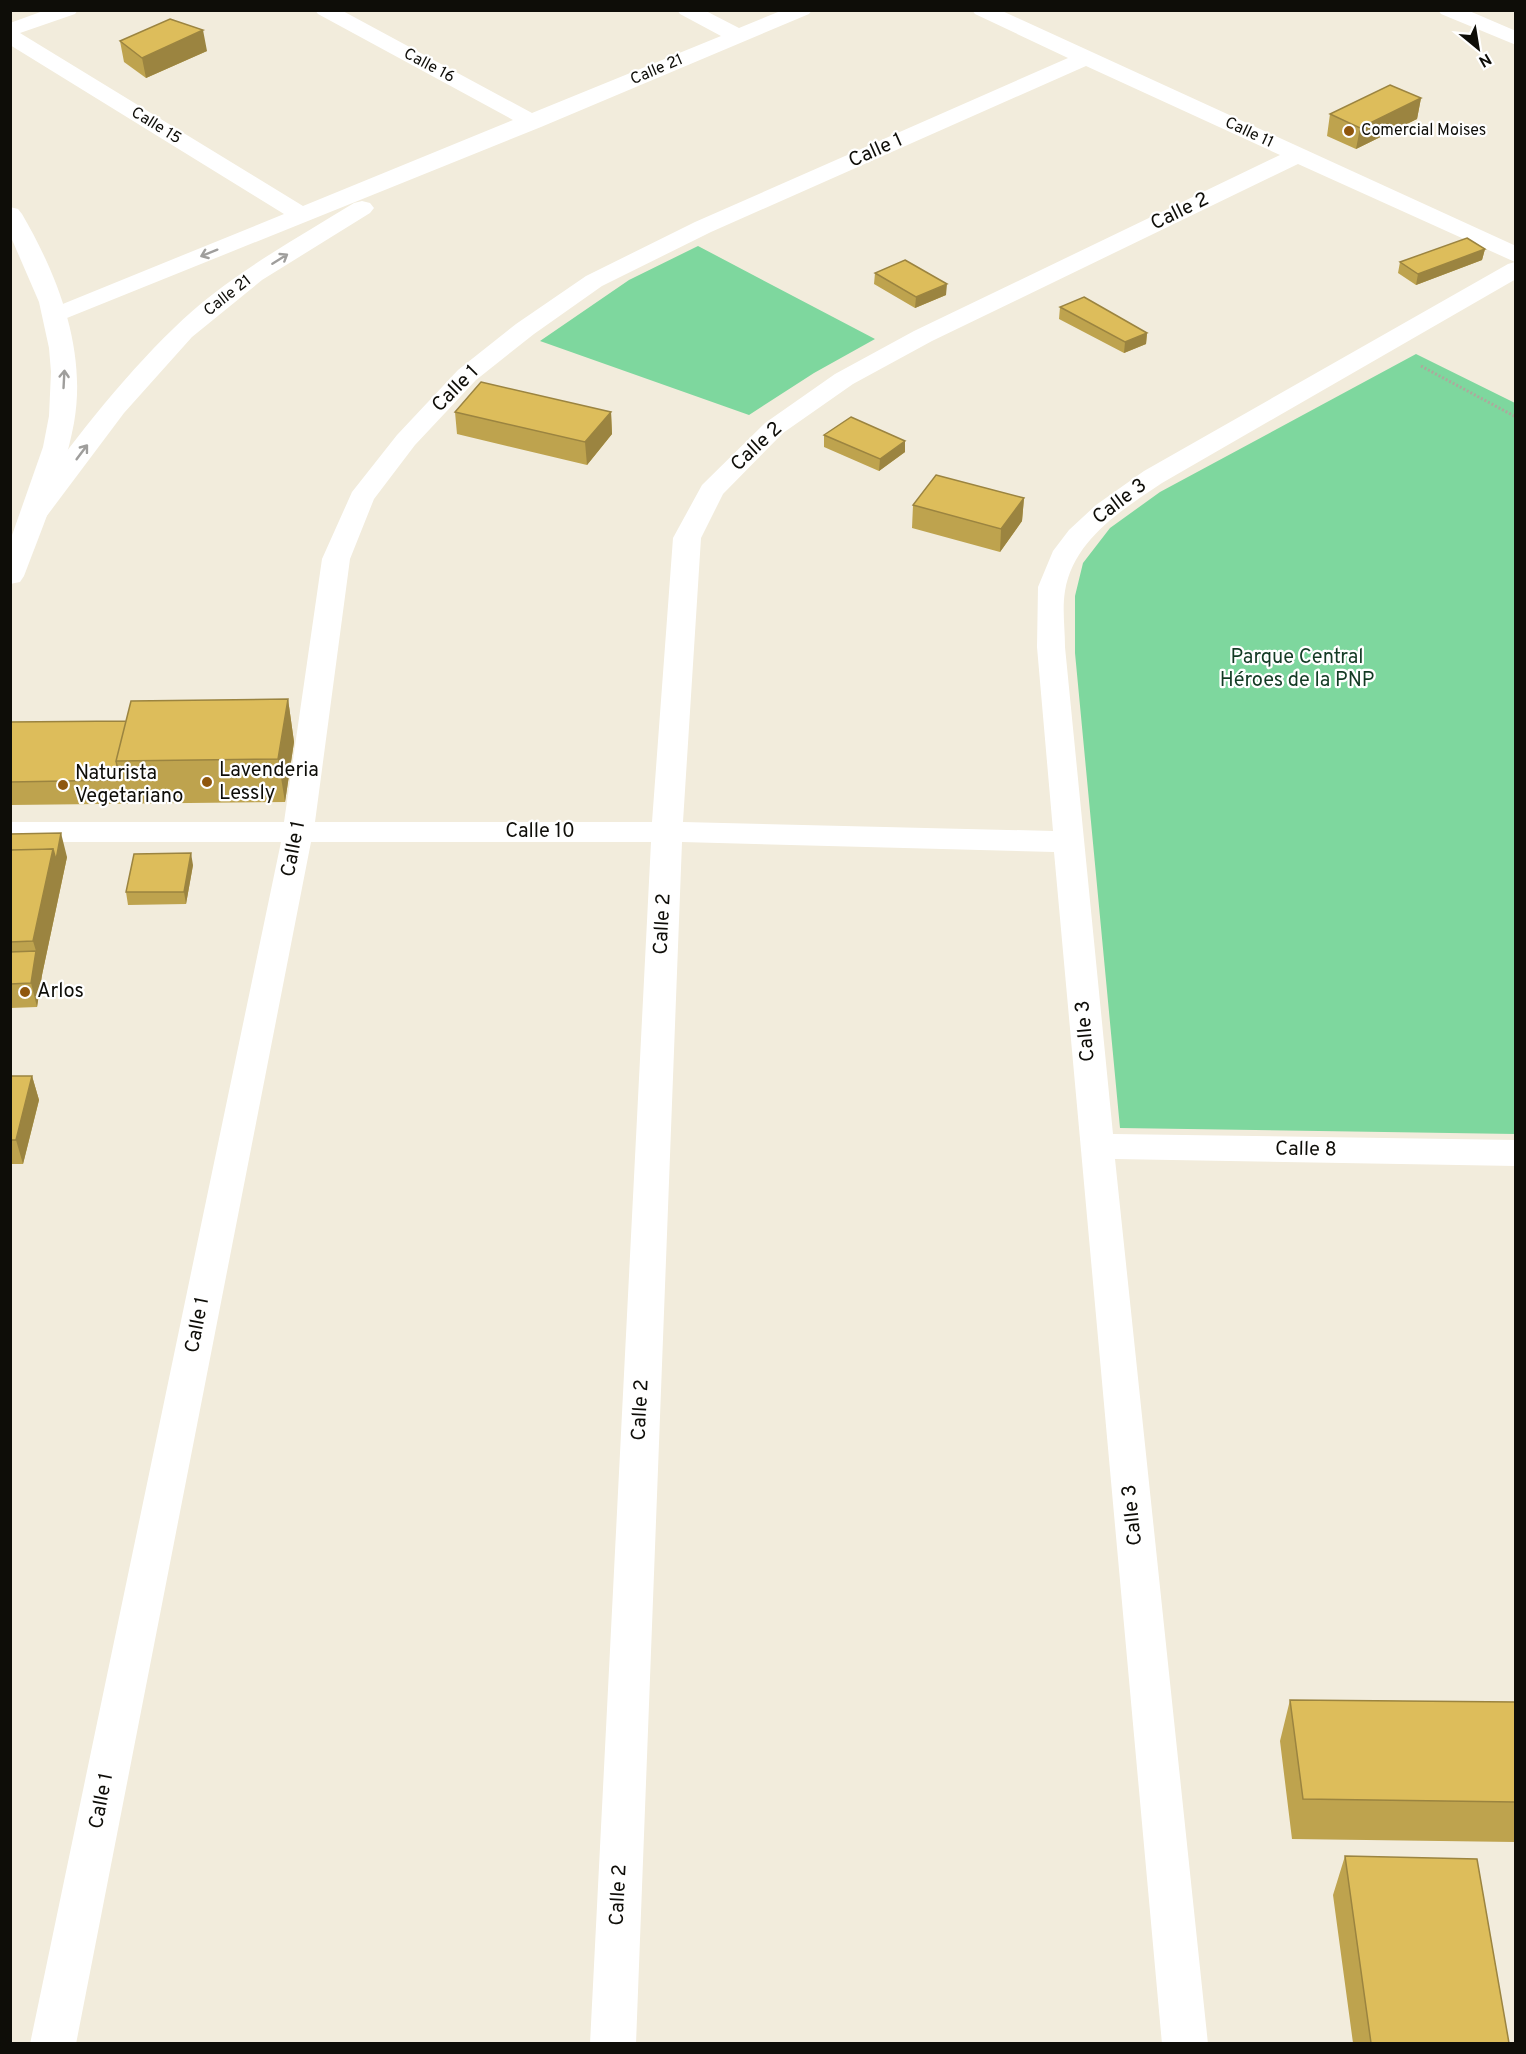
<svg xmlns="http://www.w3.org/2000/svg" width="1526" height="2054" viewBox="0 0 1526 2054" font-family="Overpass,sans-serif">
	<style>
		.green { fill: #7ed79e }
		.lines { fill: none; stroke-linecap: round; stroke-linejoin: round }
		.path { stroke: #ada99c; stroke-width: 3; stroke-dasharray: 2 2; stroke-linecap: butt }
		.minor { fill: #fff; fill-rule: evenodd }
		.major { fill: #fff; fill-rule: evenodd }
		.wall { fill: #bea34e }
		.shaded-wall { fill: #9b8440 }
		.building { fill: #ddbd5b; stroke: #9b8440; stroke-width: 1.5 }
		.oneway { stroke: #9f9e9c }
		.poi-dot { fill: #8f570e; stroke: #fff; stroke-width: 2 }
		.labels { text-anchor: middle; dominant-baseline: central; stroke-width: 4.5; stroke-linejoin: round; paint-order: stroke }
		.far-street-label { font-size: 16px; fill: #0e0d08; stroke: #fff }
		.far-poi-label { font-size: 16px; fill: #0e0d08; stroke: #fff; text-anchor: start }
		.street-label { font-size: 20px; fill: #0e0d08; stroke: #fff }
		.park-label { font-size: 20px; fill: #123a23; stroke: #fff }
		.poi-label { font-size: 20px; fill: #0e0d08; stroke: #fff; text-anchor: start }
	</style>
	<rect width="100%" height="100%" fill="#f2ecdc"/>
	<path class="green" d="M698 246 875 339 814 373 749 415 540 341 629 280Z
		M1416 354 1515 403V1134L1120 1128 1075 653V596L1083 563 1110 528 1160 492Z"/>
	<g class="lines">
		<path class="path" d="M1421 366 1516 417"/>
		<path class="minor" d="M46 10H78L75 14 20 33 303 206 513 120 318 14 315 10H341L532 113 721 36 680 14 677 10H704L739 28 783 10H812L809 14 541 127 57 322 48 320 45 315 48 310 284 214 10 45V23Z
			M972 10H1000L1516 246V279L1162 483C1122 510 1074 539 1065 591 1062 609 1065 628 1065 647L1113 1134 1516 1140V1166L1115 1159 1208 2044H1162L1054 852 682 842 636 2044H590L651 842H311L76 2044H30L281 842H10V822H284L322 559 352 492 397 435 458 370 516 324 586 276 695 222 1068 58 975 14ZM1086 66 1280 155 914 331 835 374 765 423 702 485 673 538 652 822H315L350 559 374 499 415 445 476 380 534 334 602 286 711 232ZM1298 164 1515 262 1508 264 1144 471 1096 505 1069 530 1053 551 1038 587 1037 647 1053 831 683 822 701 538 723 494 783 433 853 384 932 341Z
			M1438 10H1467L1516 31V45L1441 14Z
			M362 201 370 203 374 208 370 213 262 280 192 337 124 413 43 521 34 523 25 521 21 515C64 452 119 381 174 328 224 278 294 240 354 203Z"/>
		<path class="major" d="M10 207 18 209 22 214C58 276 87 350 74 423 64 476 43 526 24 576L20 582 10 584V541L43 447 49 416 51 372 49 348 39 302 10 235Z"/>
	</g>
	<path class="wall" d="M120 41 207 51 146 78 124 62Z
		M1421 98 1417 119 1356 149 1327 136 1330 114Z
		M1485 249 1482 260 1416 285 1398 273 1400 262Z
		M875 273 946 295 915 308 874 284Z
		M1060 307 1147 333 1146 344 1124 353 1059 319Z
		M455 412H611L612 434 587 465 457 434Z
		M824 435 905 452 879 471 824 447Z
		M1024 498 1022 521 1000 552 912 528 913 505Z
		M288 699 294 742 285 802 10 805V722L126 721Z
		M10 834 67 857 42 975 37 1007 10 1008Z
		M193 865 186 904 128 905 126 892Z
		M10 1076H32L39 1100 23 1164H10Z
		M1290 1700 1515 1702V1842L1292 1839 1280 1741Z
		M1345 1856 1509 2043H1353L1333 1895Z"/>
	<path class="shaded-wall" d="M203 30 207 51 146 78 142 58Z
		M1421 98 1417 119 1356 149 1360 128Z
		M1485 249 1482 260 1416 285 1418 274Z
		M947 284 946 295 915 308 916 297Z
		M1147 333 1146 344 1124 353 1125 342Z
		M611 412 612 434 587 465 585 442Z
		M905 441V452L879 471 880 459Z
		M1024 498 1022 521 1000 552 1001 529Z
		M288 699 294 742 285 802 278 759Z
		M61 833 67 857 42 975 37 1007 31 983 36 951 33 941 53 849Z
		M191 853 193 865 186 904 184 892Z
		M32 1076 39 1100 23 1164 16 1140Z"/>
	<path class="building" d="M170 19 203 30 142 58 120 41Z
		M1390 85 1421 98 1360 128 1330 114Z
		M1467 238 1485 249 1418 274 1400 262Z
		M905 260 947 284 916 297 875 273Z
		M1084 297 1147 333 1125 342 1060 307Z
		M481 382 611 412 585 442 455 412Z
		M851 417 905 441 880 459 824 435Z
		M936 475 1024 498 1001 529 913 505Z
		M288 699 278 759 116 761 131 701Z
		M126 721 116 761 120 780 10 782V722Z
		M61 833 56 860 53 849 10 850V834Z
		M53 849 33 941 10 942V850Z
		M191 853 184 892H126L134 854Z
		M36 951 31 983 10 984V952Z
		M10 1076H32L16 1140H10Z
		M1290 1700 1515 1702V1802L1303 1799Z
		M1345 1856 1477 1859 1509 2043H1371Z"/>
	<defs><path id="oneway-shaft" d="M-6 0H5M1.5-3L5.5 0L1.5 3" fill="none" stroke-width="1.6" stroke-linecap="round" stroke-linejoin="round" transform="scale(1.5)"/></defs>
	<g class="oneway">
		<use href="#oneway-shaft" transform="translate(209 253) rotate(158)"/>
		<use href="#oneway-shaft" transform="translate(280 259) rotate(-32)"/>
		<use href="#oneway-shaft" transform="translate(64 379) rotate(-87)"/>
		<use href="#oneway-shaft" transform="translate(82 452) rotate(-53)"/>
	</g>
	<g class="poi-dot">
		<circle cx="1349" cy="131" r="6"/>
		<circle cx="207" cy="782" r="6"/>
		<circle cx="63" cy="785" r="6"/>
		<circle cx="25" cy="992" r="6"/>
	</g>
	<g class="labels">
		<g class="far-street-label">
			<text transform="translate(429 66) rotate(28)">Calle 16</text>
			<text transform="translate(657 70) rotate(-23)">Calle 21</text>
			<text transform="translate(156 126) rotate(32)">Calle 15</text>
			<text transform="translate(1249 133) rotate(25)">Calle 11</text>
			<text transform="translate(228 296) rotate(-38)">Calle 21</text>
		</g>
		<g class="far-poi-label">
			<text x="1361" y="131">Comercial Moises</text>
		</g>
		<g class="street-label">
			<text transform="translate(876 151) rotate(-24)">Calle 1</text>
			<text transform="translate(1180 212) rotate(-26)">Calle 2</text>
			<text transform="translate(456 389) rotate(-45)">Calle 1</text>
			<text transform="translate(757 447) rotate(-43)">Calle 2</text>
			<text transform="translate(1120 502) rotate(-37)">Calle 3</text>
			<text x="540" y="832">Calle 10</text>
			<text transform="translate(294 849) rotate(-79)">Calle 1</text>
			<text transform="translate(663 924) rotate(-87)">Calle 2</text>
			<text transform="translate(1086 1031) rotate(-95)">Calle 3</text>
			<text transform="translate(1306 1150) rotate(1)">Calle 8</text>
			<text transform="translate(198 1325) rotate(-79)">Calle 1</text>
			<text transform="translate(641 1410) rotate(-87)">Calle 2</text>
			<text transform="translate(1133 1515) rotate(-96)">Calle 3</text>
			<text transform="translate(102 1801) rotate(-79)">Calle 1</text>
			<text transform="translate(619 1895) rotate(-87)">Calle 2</text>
		</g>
		<g class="park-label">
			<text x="1297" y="658">Parque Central<tspan x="1297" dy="23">Héroes de la PNP</tspan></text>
		</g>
		<g class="poi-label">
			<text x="219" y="771">Lavenderia<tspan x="219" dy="23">Lessly</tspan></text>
			<text x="75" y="774">Naturista<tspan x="75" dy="23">Vegetariano</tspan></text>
			<text x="37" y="992">Arlos</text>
		</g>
	</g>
	<rect width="1526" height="2054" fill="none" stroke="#0e0d08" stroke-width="24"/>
	<g transform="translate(1478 48) rotate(150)" stroke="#ffffff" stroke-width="4.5" paint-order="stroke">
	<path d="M0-4.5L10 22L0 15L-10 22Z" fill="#0e0d08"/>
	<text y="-9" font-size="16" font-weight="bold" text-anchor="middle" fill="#0e0d08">N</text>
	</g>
</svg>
